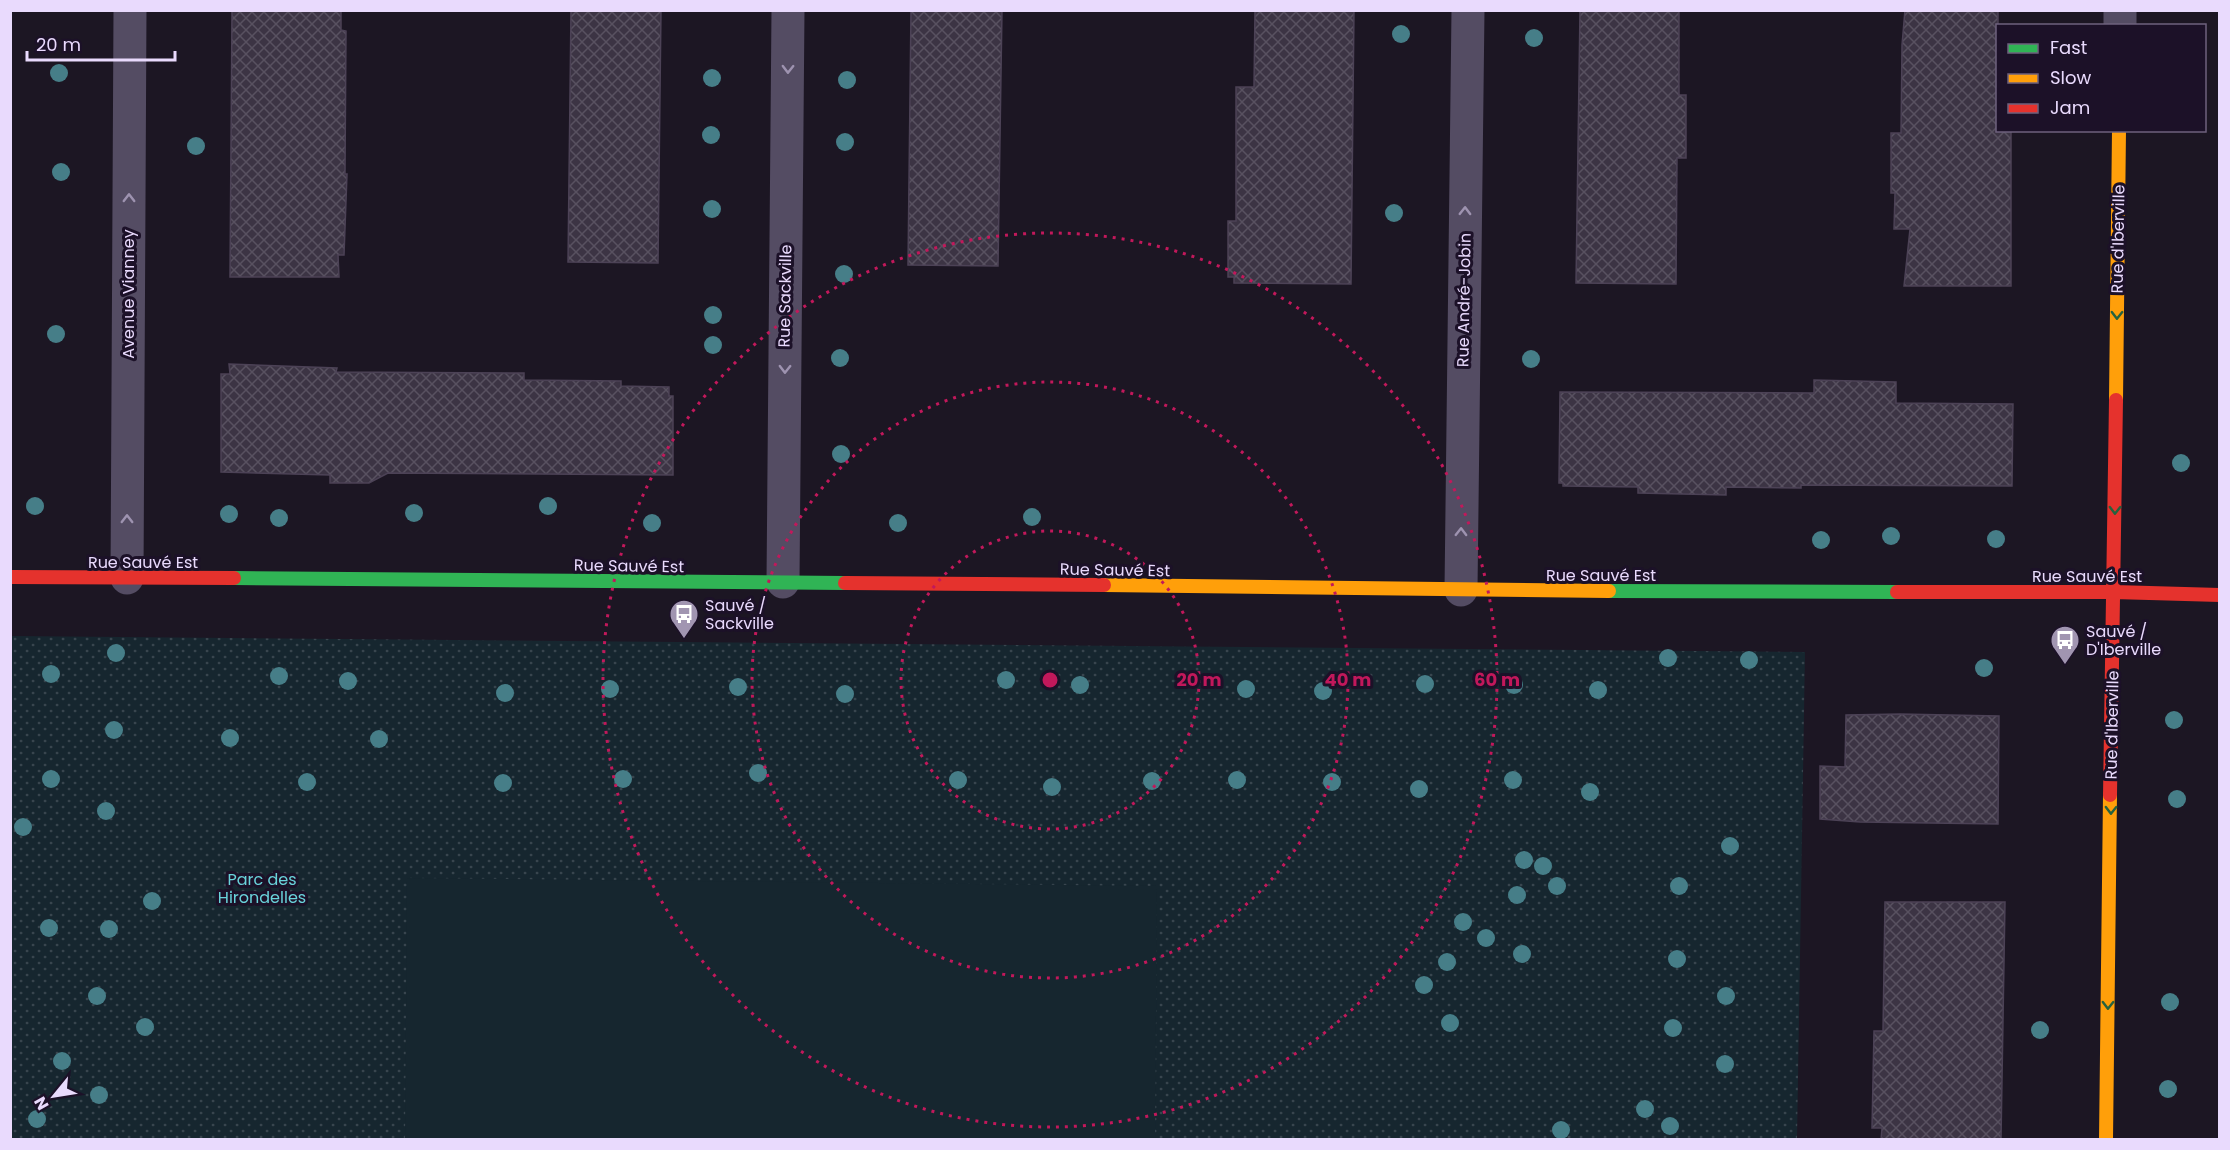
<svg xmlns="http://www.w3.org/2000/svg" width="2230" height="1150" viewBox="0 0 2230 1150" font-family="Poppins,sans-serif">
	<style>
		.green { fill: url(#green-dots) }
		.pitch { fill: #16262f }
		.building { fill: url(#building-cross-hatch); stroke: #4c4256; stroke-width: 1.5 }
		.lines { fill: none; stroke-linecap: round; stroke-linejoin: round }
		.street { stroke: #544c63; stroke-width: 33 }
		.fast { stroke: #30b455; stroke-width: 14 }
		.slow { stroke: #ff9f0a; stroke-width: 14 }
		.jam { stroke: #e5322d; stroke-width: 14 }
		.tree { fill: #467e88 }
		.oneway { stroke: #9e93b0 }
		.oneway2 { stroke: #26623e }
		.ring { fill: none; stroke: #c2185b; stroke-width: 3; stroke-dasharray: 3 6 }
		.labels { text-anchor: middle; dominant-baseline: central; stroke-width: 6; stroke-linejoin: round; paint-order: stroke }
		.street-label { font-size: 16px; fill: #e9dafd; stroke: #1c1128 }
		.poi-label { font-size: 16px; fill: #e9dafd; stroke: #1c1128; text-anchor: start }
		.park-label { font-size: 16px; fill: #69d3da; stroke: #1c1128 }
		.centre { fill: #c2185b; stroke: #1c1128; stroke-width: 3 }
		.ring-label { font-size: 18px; text-anchor: middle; font-weight: bold; fill: #c2185b; stroke: #1c1128; stroke-width: 6; stroke-linejoin: round; paint-order: stroke }
	</style>
	<defs>
		<pattern id="green-dots" width="8" height="8" patternUnits="userSpaceOnUse" patternTransform="scale(1.5)"><rect width="8" height="8" fill="#16262f"/><path d="M2 2h.1M6 6h.1" fill="none" stroke="#38454e" stroke-width="1.8" stroke-linecap="round"/></pattern>
		<pattern id="building-cross-hatch" width="8" height="8" patternUnits="userSpaceOnUse" patternTransform="scale(1.5)"><rect width="8" height="8" fill="#3c3444"/><path d="M0 0l8 8M0 8l8-8" fill="none" stroke="#585160"/></pattern>
	</defs>
	<rect width="100%" height="100%" fill="#1c1623"/>
	<path class="green" d="M11 636 1805 652 1797 1139 11 1140Z"/>
	<path class="pitch" d="M407 878 1157 886 1155 1139H405Z"/>
	<path class="building" d="M232 10H341V30L346 31 345 174H347L344 255H338L339 277H230Z
		M571 10H661L658 263 568 262Z
		M911 10H1002L998 266 908 265Z
		M1255 10H1354L1351 284 1234 283V277H1228V221H1236V87H1254Z
		M1580 10H1679V95H1686V158H1677L1676 284 1576 283Z
		M1905 10H1998V130H2011V286H1904L1910 229H1894L1895 193H1891V133H1901L1902 45Z
		M229 364 337 368 336 372 524 373V380L621 381V386L669 387V396H673V475L388 473 369 483H330V475L221 472V374H230Z
		M1814 380 1896 382V403L2013 404 2012 486 1801 485V488L1726 487V495L1638 493V487L1563 486V483H1559L1560 392 1814 393Z
		M1900 714 1999 716 1998 824 1860 822 1820 819V766L1845 767 1846 715Z
		M1885 902H2005L2001 1140H1881L1882 1128H1872L1874 1031H1883Z"/>
	<g class="lines">
		<path class="street" d="M2120 26V10
			M127 578 130 10
			M783 582 788 10
			M1461 590 1468 10"/>
		<path class="fast" d="M234 578 845 583
			M1609 591 1897 592"/>
		<path class="slow" d="M2116 400 2119 130
			M1104 585 1609 591
			M2106 1140 2110 795"/>
		<path class="jam" d="M10 577 234 578
			M845 583 1104 585
			M1897 592H2114L2220 595
			M2110 795 2116 400"/>
	</g>
	<g class="tree">
		<circle cx="1401" cy="34" r="9"/>
		<circle cx="1534" cy="38" r="9"/>
		<circle cx="59" cy="73" r="9"/>
		<circle cx="712" cy="78" r="9"/>
		<circle cx="847" cy="80" r="9"/>
		<circle cx="711" cy="135" r="9"/>
		<circle cx="845" cy="142" r="9"/>
		<circle cx="196" cy="146" r="9"/>
		<circle cx="61" cy="172" r="9"/>
		<circle cx="712" cy="209" r="9"/>
		<circle cx="1394" cy="213" r="9"/>
		<circle cx="844" cy="274" r="9"/>
		<circle cx="713" cy="315" r="9"/>
		<circle cx="56" cy="334" r="9"/>
		<circle cx="713" cy="345" r="9"/>
		<circle cx="840" cy="358" r="9"/>
		<circle cx="1531" cy="359" r="9"/>
		<circle cx="841" cy="454" r="9"/>
		<circle cx="2181" cy="463" r="9"/>
		<circle cx="35" cy="506" r="9"/>
		<circle cx="548" cy="506" r="9"/>
		<circle cx="414" cy="513" r="9"/>
		<circle cx="229" cy="514" r="9"/>
		<circle cx="1032" cy="517" r="9"/>
		<circle cx="279" cy="518" r="9"/>
		<circle cx="652" cy="523" r="9"/>
		<circle cx="898" cy="523" r="9"/>
		<circle cx="1891" cy="536" r="9"/>
		<circle cx="1996" cy="539" r="9"/>
		<circle cx="1821" cy="540" r="9"/>
		<circle cx="116" cy="653" r="9"/>
		<circle cx="1668" cy="658" r="9"/>
		<circle cx="1749" cy="660" r="9"/>
		<circle cx="1984" cy="668" r="9"/>
		<circle cx="51" cy="674" r="9"/>
		<circle cx="279" cy="676" r="9"/>
		<circle cx="1006" cy="680" r="9"/>
		<circle cx="348" cy="681" r="9"/>
		<circle cx="1425" cy="684" r="9"/>
		<circle cx="1080" cy="685" r="9"/>
		<circle cx="1514" cy="685" r="9"/>
		<circle cx="738" cy="687" r="9"/>
		<circle cx="610" cy="689" r="9"/>
		<circle cx="1246" cy="689" r="9"/>
		<circle cx="1598" cy="690" r="9"/>
		<circle cx="1323" cy="691" r="9"/>
		<circle cx="505" cy="693" r="9"/>
		<circle cx="845" cy="694" r="9"/>
		<circle cx="2174" cy="720" r="9"/>
		<circle cx="114" cy="730" r="9"/>
		<circle cx="230" cy="738" r="9"/>
		<circle cx="379" cy="739" r="9"/>
		<circle cx="758" cy="773" r="9"/>
		<circle cx="51" cy="779" r="9"/>
		<circle cx="623" cy="779" r="9"/>
		<circle cx="958" cy="780" r="9"/>
		<circle cx="1237" cy="780" r="9"/>
		<circle cx="1513" cy="780" r="9"/>
		<circle cx="1152" cy="781" r="9"/>
		<circle cx="307" cy="782" r="9"/>
		<circle cx="1332" cy="782" r="9"/>
		<circle cx="503" cy="783" r="9"/>
		<circle cx="1052" cy="787" r="9"/>
		<circle cx="1419" cy="789" r="9"/>
		<circle cx="1590" cy="792" r="9"/>
		<circle cx="2177" cy="799" r="9"/>
		<circle cx="106" cy="811" r="9"/>
		<circle cx="23" cy="827" r="9"/>
		<circle cx="1730" cy="846" r="9"/>
		<circle cx="1524" cy="860" r="9"/>
		<circle cx="1543" cy="866" r="9"/>
		<circle cx="1557" cy="886" r="9"/>
		<circle cx="1679" cy="886" r="9"/>
		<circle cx="1517" cy="895" r="9"/>
		<circle cx="152" cy="901" r="9"/>
		<circle cx="1463" cy="922" r="9"/>
		<circle cx="49" cy="928" r="9"/>
		<circle cx="109" cy="929" r="9"/>
		<circle cx="1486" cy="938" r="9"/>
		<circle cx="1522" cy="954" r="9"/>
		<circle cx="1677" cy="959" r="9"/>
		<circle cx="1447" cy="962" r="9"/>
		<circle cx="1424" cy="985" r="9"/>
		<circle cx="97" cy="996" r="9"/>
		<circle cx="1726" cy="996" r="9"/>
		<circle cx="2170" cy="1002" r="9"/>
		<circle cx="1450" cy="1023" r="9"/>
		<circle cx="145" cy="1027" r="9"/>
		<circle cx="1673" cy="1028" r="9"/>
		<circle cx="2040" cy="1030" r="9"/>
		<circle cx="62" cy="1061" r="9"/>
		<circle cx="1725" cy="1064" r="9"/>
		<circle cx="2168" cy="1089" r="9"/>
		<circle cx="99" cy="1095" r="9"/>
		<circle cx="1645" cy="1109" r="9"/>
		<circle cx="37" cy="1119" r="9"/>
		<circle cx="1670" cy="1126" r="9"/>
		<circle cx="1561" cy="1130" r="9"/>
	</g>
	<defs><path id="oneway-chevron" d="M-2-3.5L2.5 0L-2 3.5" fill="none" stroke-width="1.6" stroke-linecap="round" stroke-linejoin="round" transform="scale(1.5)"/></defs>
	<g class="oneway">
		<use href="#oneway-chevron" transform="translate(788 69) rotate(91)"/>
		<use href="#oneway-chevron" transform="translate(129 198) rotate(-90)"/>
		<use href="#oneway-chevron" transform="translate(1465 211) rotate(-89)"/>
		<use href="#oneway-chevron" transform="translate(785 369) rotate(91)"/>
		<use href="#oneway-chevron" transform="translate(127 519) rotate(-90)"/>
		<use href="#oneway-chevron" transform="translate(1461 532) rotate(-89)"/>
	</g>
	<g class="oneway2">
		<use href="#oneway-chevron" transform="translate(2117 315) rotate(91)"/>
		<use href="#oneway-chevron" transform="translate(2115 510) rotate(91)"/>
		<use href="#oneway-chevron" transform="translate(2111 810) rotate(91)"/>
		<use href="#oneway-chevron" transform="translate(2108 1005) rotate(91)"/>
	</g>
	<g class="ring">
		<circle cx="1050" cy="680" r="149"/>
		<circle cx="1050" cy="680" r="298"/>
		<circle cx="1050" cy="680" r="447"/>
	</g>
	<defs>
		<g id="bus-pin" transform="scale(1.5)"><path d="M0 17L-7.5 6A9.5 9.5 0 1 1 7.5 6Z" fill="#a195b1" stroke="#1c1128"/><path d="M-5-6H5V4H4V6H2V4H-2V6H-4V4H-5ZM-3.5-4V0h7V-4ZM-3.5 1.2v1.5H-2V1.2ZM2 1.2v1.5H3.5V1.2Z" fill="#fff"/></g>
	</defs>
	<g fill-rule="evenodd">
		<use href="#bus-pin" x="684" y="614"/>
		<use href="#bus-pin" x="2065" y="640"/>
	</g>
	<g class="labels">
		<g class="street-label">
			<text transform="translate(2118 239) rotate(-89)">Rue d'Iberville</text>
			<text transform="translate(128 294) rotate(-90)">Avenue Vianney</text>
			<text transform="translate(785 296) rotate(-89)">Rue Sackville</text>
			<text transform="translate(1464 300) rotate(-89)">Rue André-Jobin</text>
			<text x="143" y="562">Rue Sauvé Est</text>
			<text transform="translate(629 566) rotate(1)">Rue Sauvé Est</text>
			<text transform="translate(1115 570) rotate(1)">Rue Sauvé Est</text>
			<text x="1601" y="575">Rue Sauvé Est</text>
			<text x="2087" y="576">Rue Sauvé Est</text>
			<text transform="translate(2112 725) rotate(-89)">Rue d'Iberville</text>
		</g>
		<g class="poi-label">
			<text x="705" y="605">Sauvé /<tspan x="705" dy="18">Sackville</tspan></text>
			<text x="2086" y="631">Sauvé /<tspan x="2086" dy="18">D'Iberville</tspan></text>
		</g>
		<g class="park-label">
			<text x="262" y="879">Parc des<tspan x="262" dy="18">Hirondelles</tspan></text>
		</g>
	</g>
	<circle cx="1050" cy="680" r="9" class="centre"/>
	<g class="ring-label">
		<text x="1199" y="686">20 m</text>
		<text x="1348" y="686">40 m</text>
		<text x="1497" y="686">60 m</text>
	</g>
	<rect width="2230" height="1150" fill="none" stroke="#e9dafd" stroke-width="24"/>
	<rect x="1996" y="24" width="210" height="108" fill="#1c1128" stroke="#6e617d" stroke-width="1.5"/>
	<rect x="2008" y="44" width="30" height="9" fill="#30b455" stroke="#6e617d" stroke-width="1.5"/>
	<text x="2050" y="54" font-size="18" fill="#e9dafd">Fast</text>
	<rect x="2008" y="74" width="30" height="9" fill="#ff9f0a" stroke="#6e617d" stroke-width="1.5"/>
	<text x="2050" y="84" font-size="18" fill="#e9dafd">Slow</text>
	<rect x="2008" y="104" width="30" height="9" fill="#e5322d" stroke="#6e617d" stroke-width="1.5"/>
	<text x="2050" y="114" font-size="18" fill="#e9dafd">Jam</text>
	<g transform="translate(54 1096) rotate(240)" stroke="#1c1128" stroke-width="4.5" paint-order="stroke">
	<path d="M0-4.5L10 22L0 15L-10 22Z" fill="#e9dafd"/>
	<text y="-9" font-size="16" font-weight="bold" text-anchor="middle" fill="#e9dafd">N</text>
	</g>
	<path d="M27 51v9h148v-9" fill="none" stroke="#e9dafd" stroke-width="3"/>
	<text x="36" y="51" font-size="18" fill="#e9dafd" stroke="#1c1128" stroke-width="4.5" paint-order="stroke">20 m</text>
</svg>
